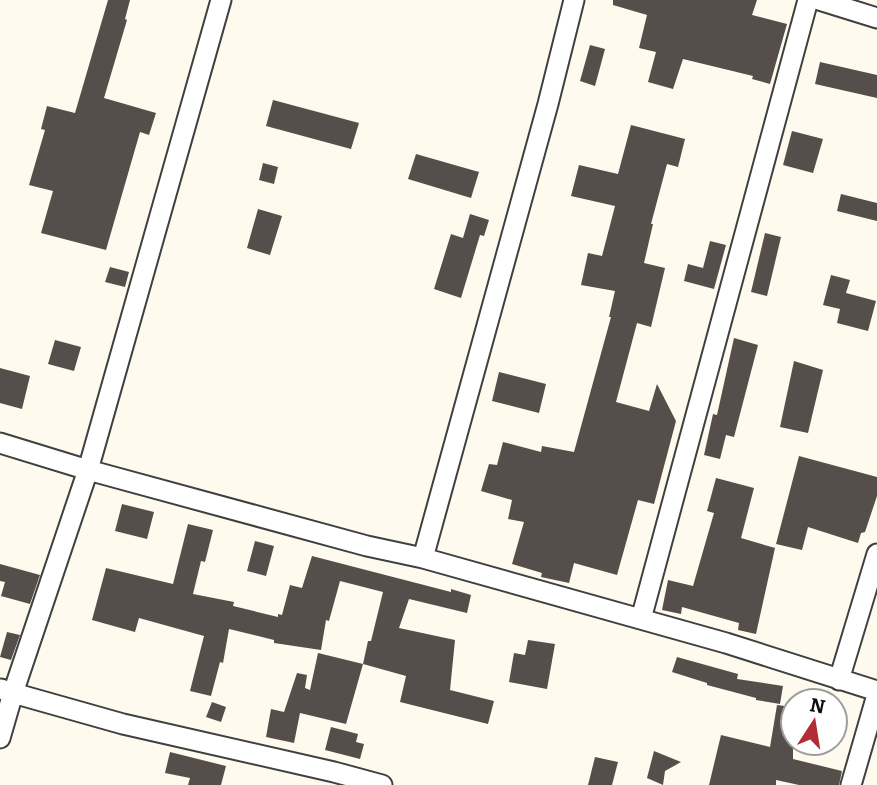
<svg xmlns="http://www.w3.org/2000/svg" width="877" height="785" viewBox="0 0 877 785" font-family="Bitter,serif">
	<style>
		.building { fill: #554e4a }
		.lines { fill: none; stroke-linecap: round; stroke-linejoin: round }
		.street-casing { stroke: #404040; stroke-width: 23 }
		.street { stroke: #fff; stroke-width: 19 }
	</style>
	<rect width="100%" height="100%" fill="#fefbee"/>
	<path class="building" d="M108 0H130L125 19 127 20 104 98 156 113 149 135 140 132 106 250 41 233 53 191 29 185 45 130 41 129 47 106 75 113Z
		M613 0H757L752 15 787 24 770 84 752 79 753 76 683 59 673 89 648 82 656 52 639 48 647 15 613 5Z
		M590 45 605 49 595 86 580 81Z
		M820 62 877 75V98L815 84Z
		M273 100 359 123 351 149 266 126Z
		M631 125 685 139 678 167 667 164 651 224H653L644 263 665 268 651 327 637 323 616 402 649 411 657 384 676 421 654 504 638 500 617 575 574 563 569 583 541 577 542 573 512 564 524 522 508 519 512 500 481 491 489 464 497 465 503 442 541 452 542 446 574 452 611 317H609L615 291 581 285 588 253 602 256 615 206 571 196 579 165 618 174Z
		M792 131 823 139 813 173 783 165Z
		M416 154 479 172 471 198 408 179Z
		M263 163 278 167 274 184 259 180Z
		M841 194 877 203V221L837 211Z
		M258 209 282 216 270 255 247 248Z
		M470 214 489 220 484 236 480 235 461 298 434 289 451 234 463 238Z
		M765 233 781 237 767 296 751 292Z
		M710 241 726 245 714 289 684 281 688 264 703 268Z
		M110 267 129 272 125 287 105 282Z
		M831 275 850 280 846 293 876 301 868 331 837 323 840 309 823 305Z
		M734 338 758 345 734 437 726 435 720 459 704 455 713 414 717 415Z
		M55 340 81 347 74 371 48 364Z
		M794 361 823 370 808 433 780 427Z
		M0 368 30 376 22 409 0 403Z
		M499 372 546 384 539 413 492 401Z
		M799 456 877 477V496L865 532 861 533 858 543 808 527 802 550 776 544Z
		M716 478 754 488 741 538 775 548 756 634 738 630 739 623 682 607 681 614 662 610 668 580 693 586 714 513 707 511Z
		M122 504 154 512 147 539 115 531Z
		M188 524 213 530 205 562 201 561 193 594 234 602 233 606 278 617V614L282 615 290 585 302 588 312 556 451 592V589L471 595 467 613 409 599 399 628 455 640 450 690 494 701 488 724 400 702 406 676 363 664 368 641H371L383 592 340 581 329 621 326 620 321 650 274 643V640L229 629 223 663 220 662 211 696 190 691 204 636 139 618 135 632 92 620 106 568 173 584Z
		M255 541 274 546 266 576 247 571Z
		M0 564 40 575 30 604 1 596 5 582 0 581Z
		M7 632 20 635 11 660 0 657Z
		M528 640 555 644 547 689 509 682 514 653 525 655Z
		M318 653 363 664 346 724 300 713 294 743 266 737 271 709 284 712 297 673 307 675 305 688 310 690Z
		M677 657 738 674 737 679 783 686 780 704 756 700V698L707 685V683L672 672Z
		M212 702 226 707 221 722 206 717Z
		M777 705 793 707V759L842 771 839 785H799L776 780V785H709L721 735 770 747Z
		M331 727 358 734 356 742 364 744 360 759 325 750Z
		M654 751 681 762 665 771 663 785 647 778Z
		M170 752 226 766 221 785H188L190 778 165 773Z
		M595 757 618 762 612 785H588Z"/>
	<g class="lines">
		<g class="street-casing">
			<path id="street" d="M221 0 88 470 13 693 123 724 334 772 382 785
				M819 0 877 18
				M0 443 88 470 367 546 423 558 726 643 877 691
				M423 558 548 104 574 0
				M641 619 808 0
				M839 680 877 554
				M0 738 13 693 1 689
				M851 785 877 695"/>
		</g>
		<use href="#street" class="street"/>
	</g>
	<g transform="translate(814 722) rotate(12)"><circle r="33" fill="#ffffff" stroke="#9e9e9e" stroke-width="2"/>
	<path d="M0-5L12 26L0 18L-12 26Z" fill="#b32e34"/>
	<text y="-10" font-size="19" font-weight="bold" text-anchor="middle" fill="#0d0d0d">N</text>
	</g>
</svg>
